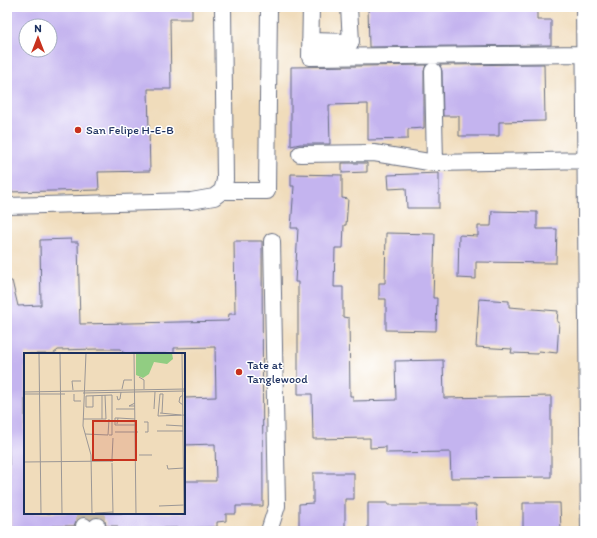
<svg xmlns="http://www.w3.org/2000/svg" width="597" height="538" viewBox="0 0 597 538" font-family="Itim,sans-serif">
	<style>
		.building { fill: #c4b4ef; fill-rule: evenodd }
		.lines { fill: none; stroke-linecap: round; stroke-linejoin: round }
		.minor-tunnel { stroke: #c5b9a8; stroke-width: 16; stroke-dasharray: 16 8; stroke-linecap: butt }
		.minor-casing { stroke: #666c7f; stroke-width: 18 }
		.minor { stroke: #fff; stroke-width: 16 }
		.poi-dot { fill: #c8321e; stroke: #fff; stroke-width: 1.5 }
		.labels { text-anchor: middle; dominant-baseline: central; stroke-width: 3; stroke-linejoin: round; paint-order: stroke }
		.poi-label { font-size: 12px; fill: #1b2f5e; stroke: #fff; text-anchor: start }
		.inset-road { fill: none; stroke: #9b9796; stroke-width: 1 }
		.view { fill: #c8321e; fill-opacity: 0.15; stroke: #c8321e; stroke-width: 2 }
		.inset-edge { fill: none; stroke: #1b2f5e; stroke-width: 2 }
	</style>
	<rect width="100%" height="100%" fill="#fff"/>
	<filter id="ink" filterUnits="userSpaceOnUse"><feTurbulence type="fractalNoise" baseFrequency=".025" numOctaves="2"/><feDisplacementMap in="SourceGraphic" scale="8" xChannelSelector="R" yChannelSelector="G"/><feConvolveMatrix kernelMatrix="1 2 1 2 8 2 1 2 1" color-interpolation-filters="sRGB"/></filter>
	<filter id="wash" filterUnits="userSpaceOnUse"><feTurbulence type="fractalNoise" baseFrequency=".012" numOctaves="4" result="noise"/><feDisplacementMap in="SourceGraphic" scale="16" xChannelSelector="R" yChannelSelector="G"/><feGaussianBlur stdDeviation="0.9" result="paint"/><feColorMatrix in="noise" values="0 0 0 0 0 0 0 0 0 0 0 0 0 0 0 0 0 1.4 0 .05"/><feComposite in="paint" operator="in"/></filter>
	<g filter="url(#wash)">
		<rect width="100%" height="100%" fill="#f0dcbb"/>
		<g id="blocks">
			<path class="building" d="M7 7H192V19H170L171 89H148L150 171 98 172 99 190 7 192ZM26 26H50V50H26Z
				M368 7H537V20H551V45L369 47Z
				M544 64 545 121 499 122V136H459V116H443L442 71 440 65Z
				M426 65 424 71V128L408 129V139L368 140V104L329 105 330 144H300L291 146V67Z
				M342 163H367V172L342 173Z
				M439 173V208H407L406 188 389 189 388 175Z
				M291 174 342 175V198L348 199 346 225H344L343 248H335L334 287H343V317L349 318 350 396H353V401L396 400 395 361 443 360 444 398 551 396V477L451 478 450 452 386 453V447L370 448V438L313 439 312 394H298V282H295L298 228H291L294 186H291Z
				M492 211 537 212V229H557L556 263 476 262V279L458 278 459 235 478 236V226H491Z
				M386 233 435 234 433 298H437L436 331 386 330V299H379V283H385Z
				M71 239V242H78L80 324 228 321 229 314H235L234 241H262L263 506H236V514H226V521L217 522V527L117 529V526H106L105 521 101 518 97 517 90 519 84 517 80 518 76 521 74 526H52L53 530H11L7 390V281H12L18 306 41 305 40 240ZM215 347 216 397 184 398V445L215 444 216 481H184V513H25V354H53L58 350 98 349H120L125 354H174V348Z
				M479 299 509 301V307L558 311 557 322H559L557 353 539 351 538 354 511 353 512 349 476 347Z
				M313 473H354V499H345V531H299V504L313 503Z
				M368 503H388V505H476L477 531H368Z
				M523 503H560L561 531H523Z"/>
		</g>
	</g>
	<g filter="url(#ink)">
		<use href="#blocks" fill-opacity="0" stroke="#666c7f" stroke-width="1"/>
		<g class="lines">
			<path class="minor-tunnel" d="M84 513V526
				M97 513V526"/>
			<g class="minor-casing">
				<path id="minor" d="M311 7 310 57 584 54
					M584 7 589 531
					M310 41 351 42 349 7
					M433 71 435 163
					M300 154 374 153 435 163 590 160
					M222 191H267L269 7
					M7 206 191 201 214 197 222 191 225 180 223 7
					M84 526V531
					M97 526V531
					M269 531 277 506 272 241"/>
			</g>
			<use href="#minor" class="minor"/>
		</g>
	</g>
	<g class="poi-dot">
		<circle cx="78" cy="130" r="4"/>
		<circle cx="239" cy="372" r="4"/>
	</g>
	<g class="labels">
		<g class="poi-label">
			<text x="86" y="130">San Felipe H-E-B</text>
			<text x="247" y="365">Tate at<tspan x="247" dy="14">Tanglewood</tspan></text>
		</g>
	</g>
	<g transform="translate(24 353)">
		<rect width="161" height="161" fill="#f0dcbb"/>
		<path d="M112 0H148L149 6 143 11 130 9 125 21 119 25 112 22Z" fill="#91cd82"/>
		<path class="inset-road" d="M15 0 17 161M36 0 38 161M62 0 59 73 67 102 68 161M110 0 112 161M158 0 160 161M115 24 120 27V36M98 36 100 27H108M49 37 48 28H57M0 39 161 36M59 40 161 38M0 41H41M50 41V48H57M78 42V66M159 42 156 44 155 49 159 52M93 43 94 47 96 46 97 39M111 50 105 53H111M62 54V43L88 42M62 54H69V43M92 56H111M130 56 131 39M136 60 157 62M138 60 139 41H136L134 63 161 62M94 65H91V72H111M59 66H82L81 42M120 69H124V79H121M93 71 94 65 111 66M142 72 159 73M133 78H159M91 79H114M61 81 84 82 85 66M85 82H88V42M115 102H128M88 106 89 85M0 109 89 108H86M88 110 89 161M143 112 144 116 160 115M135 153 160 152M71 160 89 159"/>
		<path class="view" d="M69 68H112V107H69Z"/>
		<rect width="161" height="161" class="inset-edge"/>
	</g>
	<rect width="597" height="538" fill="none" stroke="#fff" stroke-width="24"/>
	<g transform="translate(38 38)"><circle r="19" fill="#ffffff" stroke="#a4acbf"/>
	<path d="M0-3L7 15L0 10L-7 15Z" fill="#c8321e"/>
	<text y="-6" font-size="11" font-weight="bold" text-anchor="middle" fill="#1b2f5e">N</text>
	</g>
</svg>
